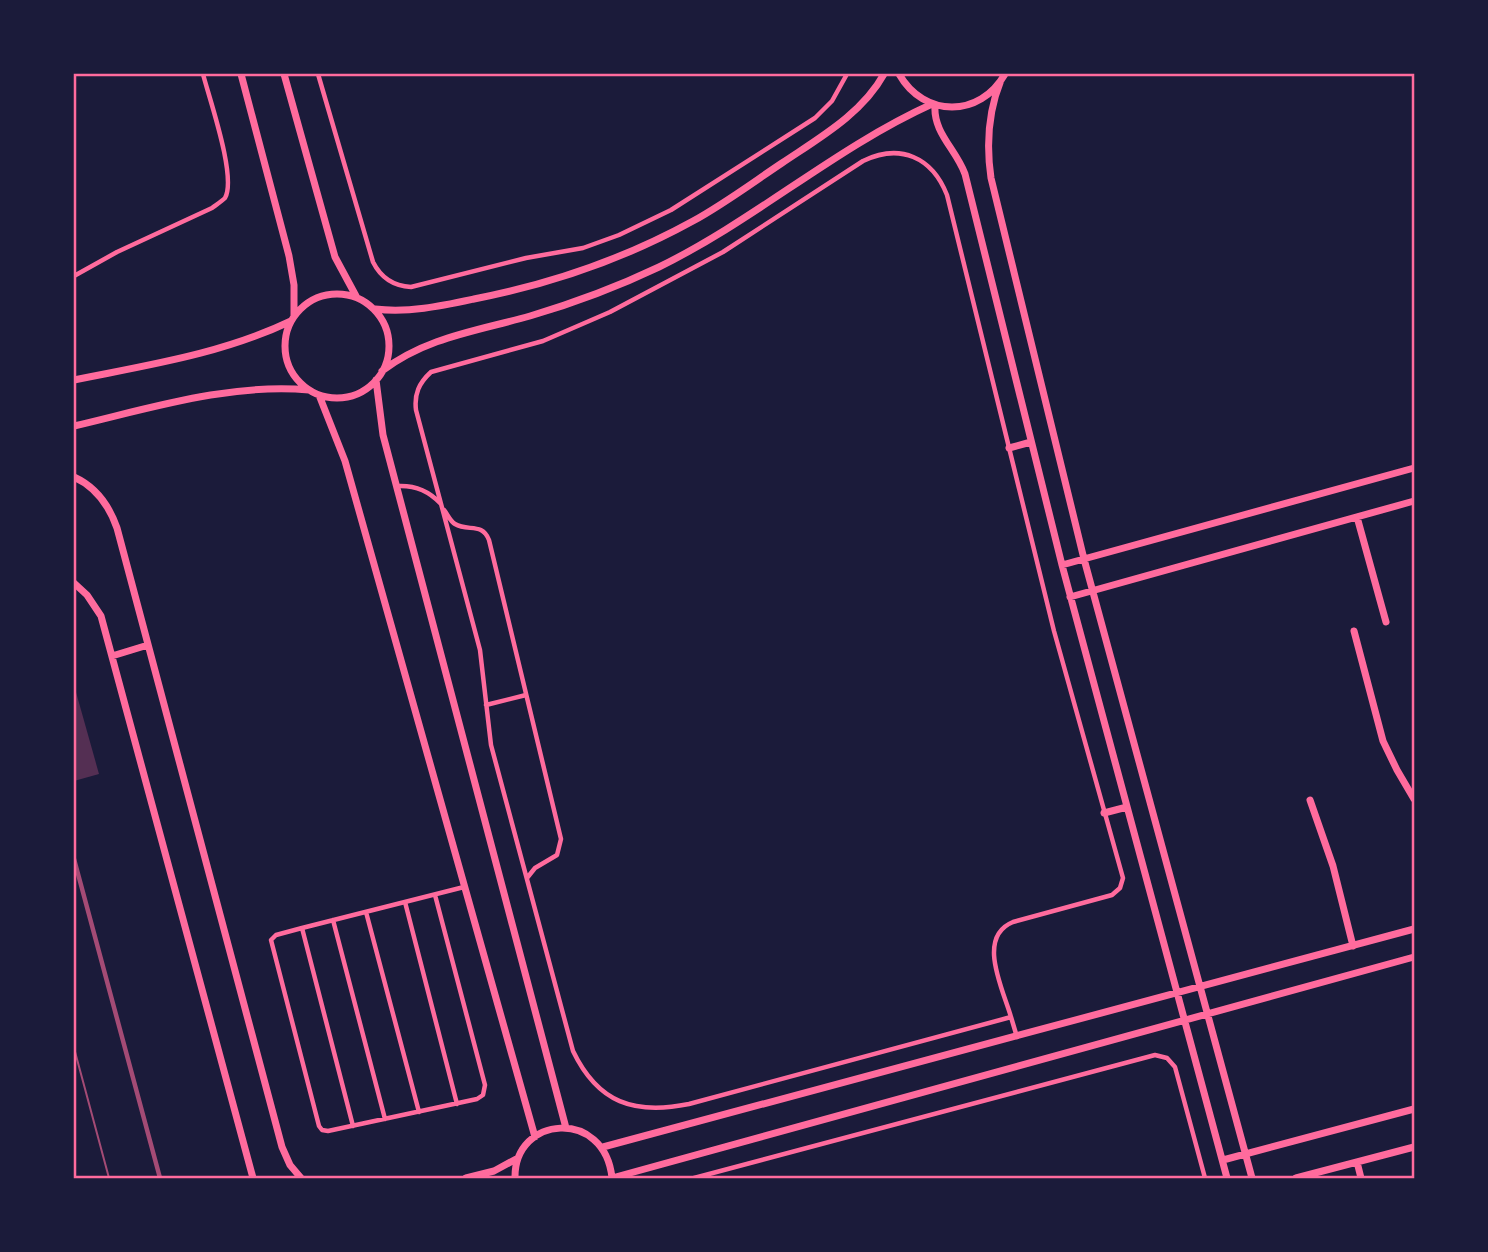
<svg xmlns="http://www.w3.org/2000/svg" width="1488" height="1252" viewBox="0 0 1488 1252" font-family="Overpass,sans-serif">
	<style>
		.building { fill: #542f53 }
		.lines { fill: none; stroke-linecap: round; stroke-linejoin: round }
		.service { stroke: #ff6b9d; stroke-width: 4.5 }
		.minor { stroke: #ff6b9d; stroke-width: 7 }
		.tram { stroke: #a44b75; stroke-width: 2 }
		.rail { stroke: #a44b75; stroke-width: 4.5 }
		.neatline { fill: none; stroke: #ff6b9d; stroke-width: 2.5 }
	</style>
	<rect width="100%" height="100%" fill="#1b1b3a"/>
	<path class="building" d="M74 685 99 774 74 781Z"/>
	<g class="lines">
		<path class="service" d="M318 74 373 262C381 278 393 286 411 287L526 258 583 248 619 235 671 210 815 118 832 101 847 74
			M74 276 117 252 212 208C216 205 222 201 225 198 237 177 209 98 203 74
			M397 486C414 485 428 490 440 503
			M444 510C448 515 450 521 455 524 468 532 482 522 489 540L561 839 557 855 535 868 527 878
			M486 705 526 695
			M435 895 485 1085 483 1095 477 1099 328 1131 322 1130 319 1126 271 940 276 935 302 928 464 887
			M405 902 457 1104
			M366 912 419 1112
			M333 920 385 1119
			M302 928 353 1126
			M1011 1017C1003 989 976 937 1013 922L1112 895 1120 888 1123 878 1054 631 947 195C932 157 900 143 863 161L723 252 610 312 543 341 431 372C419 383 414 394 416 410L480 650 491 745 573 1051C598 1103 634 1115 689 1104L1011 1017 1017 1037
			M694 1178 1155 1055 1167 1058 1175 1067 1205 1178"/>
		<path class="minor" d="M241 74 289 256 294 285V315
			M284 74 335 257 356 296
			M899 74C924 118 980 118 1005 74
			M1001 80C988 112 986 144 991 178L1084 559 1252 1178
			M935 105C933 133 956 149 965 174L1062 565 1227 1178
			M285 346a52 52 0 1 1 104 0a52 52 0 1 1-104 0Z
			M375 309C409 313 441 306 474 299 551 284 624 259 693 221 724 204 752 183 782 163 819 138 862 114 884 74
			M382 371C427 337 477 331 530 316 574 303 617 287 659 267 755 220 835 148 932 104
			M74 380C148 365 222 354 291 321
			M376 380 383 435 566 1128
			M319 395 345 461 535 1137
			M74 426C151 408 229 383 309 390
			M1009 448 1031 442
			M74 477C96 487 109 505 117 528L282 1147 290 1165 301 1178
			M1357 517 1386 622
			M1062 565 1414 468
			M74 583 87 595 101 616 253 1178
			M1070 597 1414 501
			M1354 631 1383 741 1397 770 1414 799
			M112 656 148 645
			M1310 800 1333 866 1353 946
			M1104 813 1127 807
			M603 1147 1414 929
			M1223 1160 1414 1109
			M1357 1162 1361 1178
			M466 1178 494 1171 518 1158
			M515 1178C514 1115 605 1108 612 1178
			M612 1178 1414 957
			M1296 1178 1414 1147"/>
		<path class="tram" d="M74 1048 109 1178"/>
		<path class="rail" d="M74 859 160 1178"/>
	</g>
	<rect width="1488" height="1252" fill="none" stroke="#1b1b3a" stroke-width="150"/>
	<rect x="75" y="75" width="1338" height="1102" class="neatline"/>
</svg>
